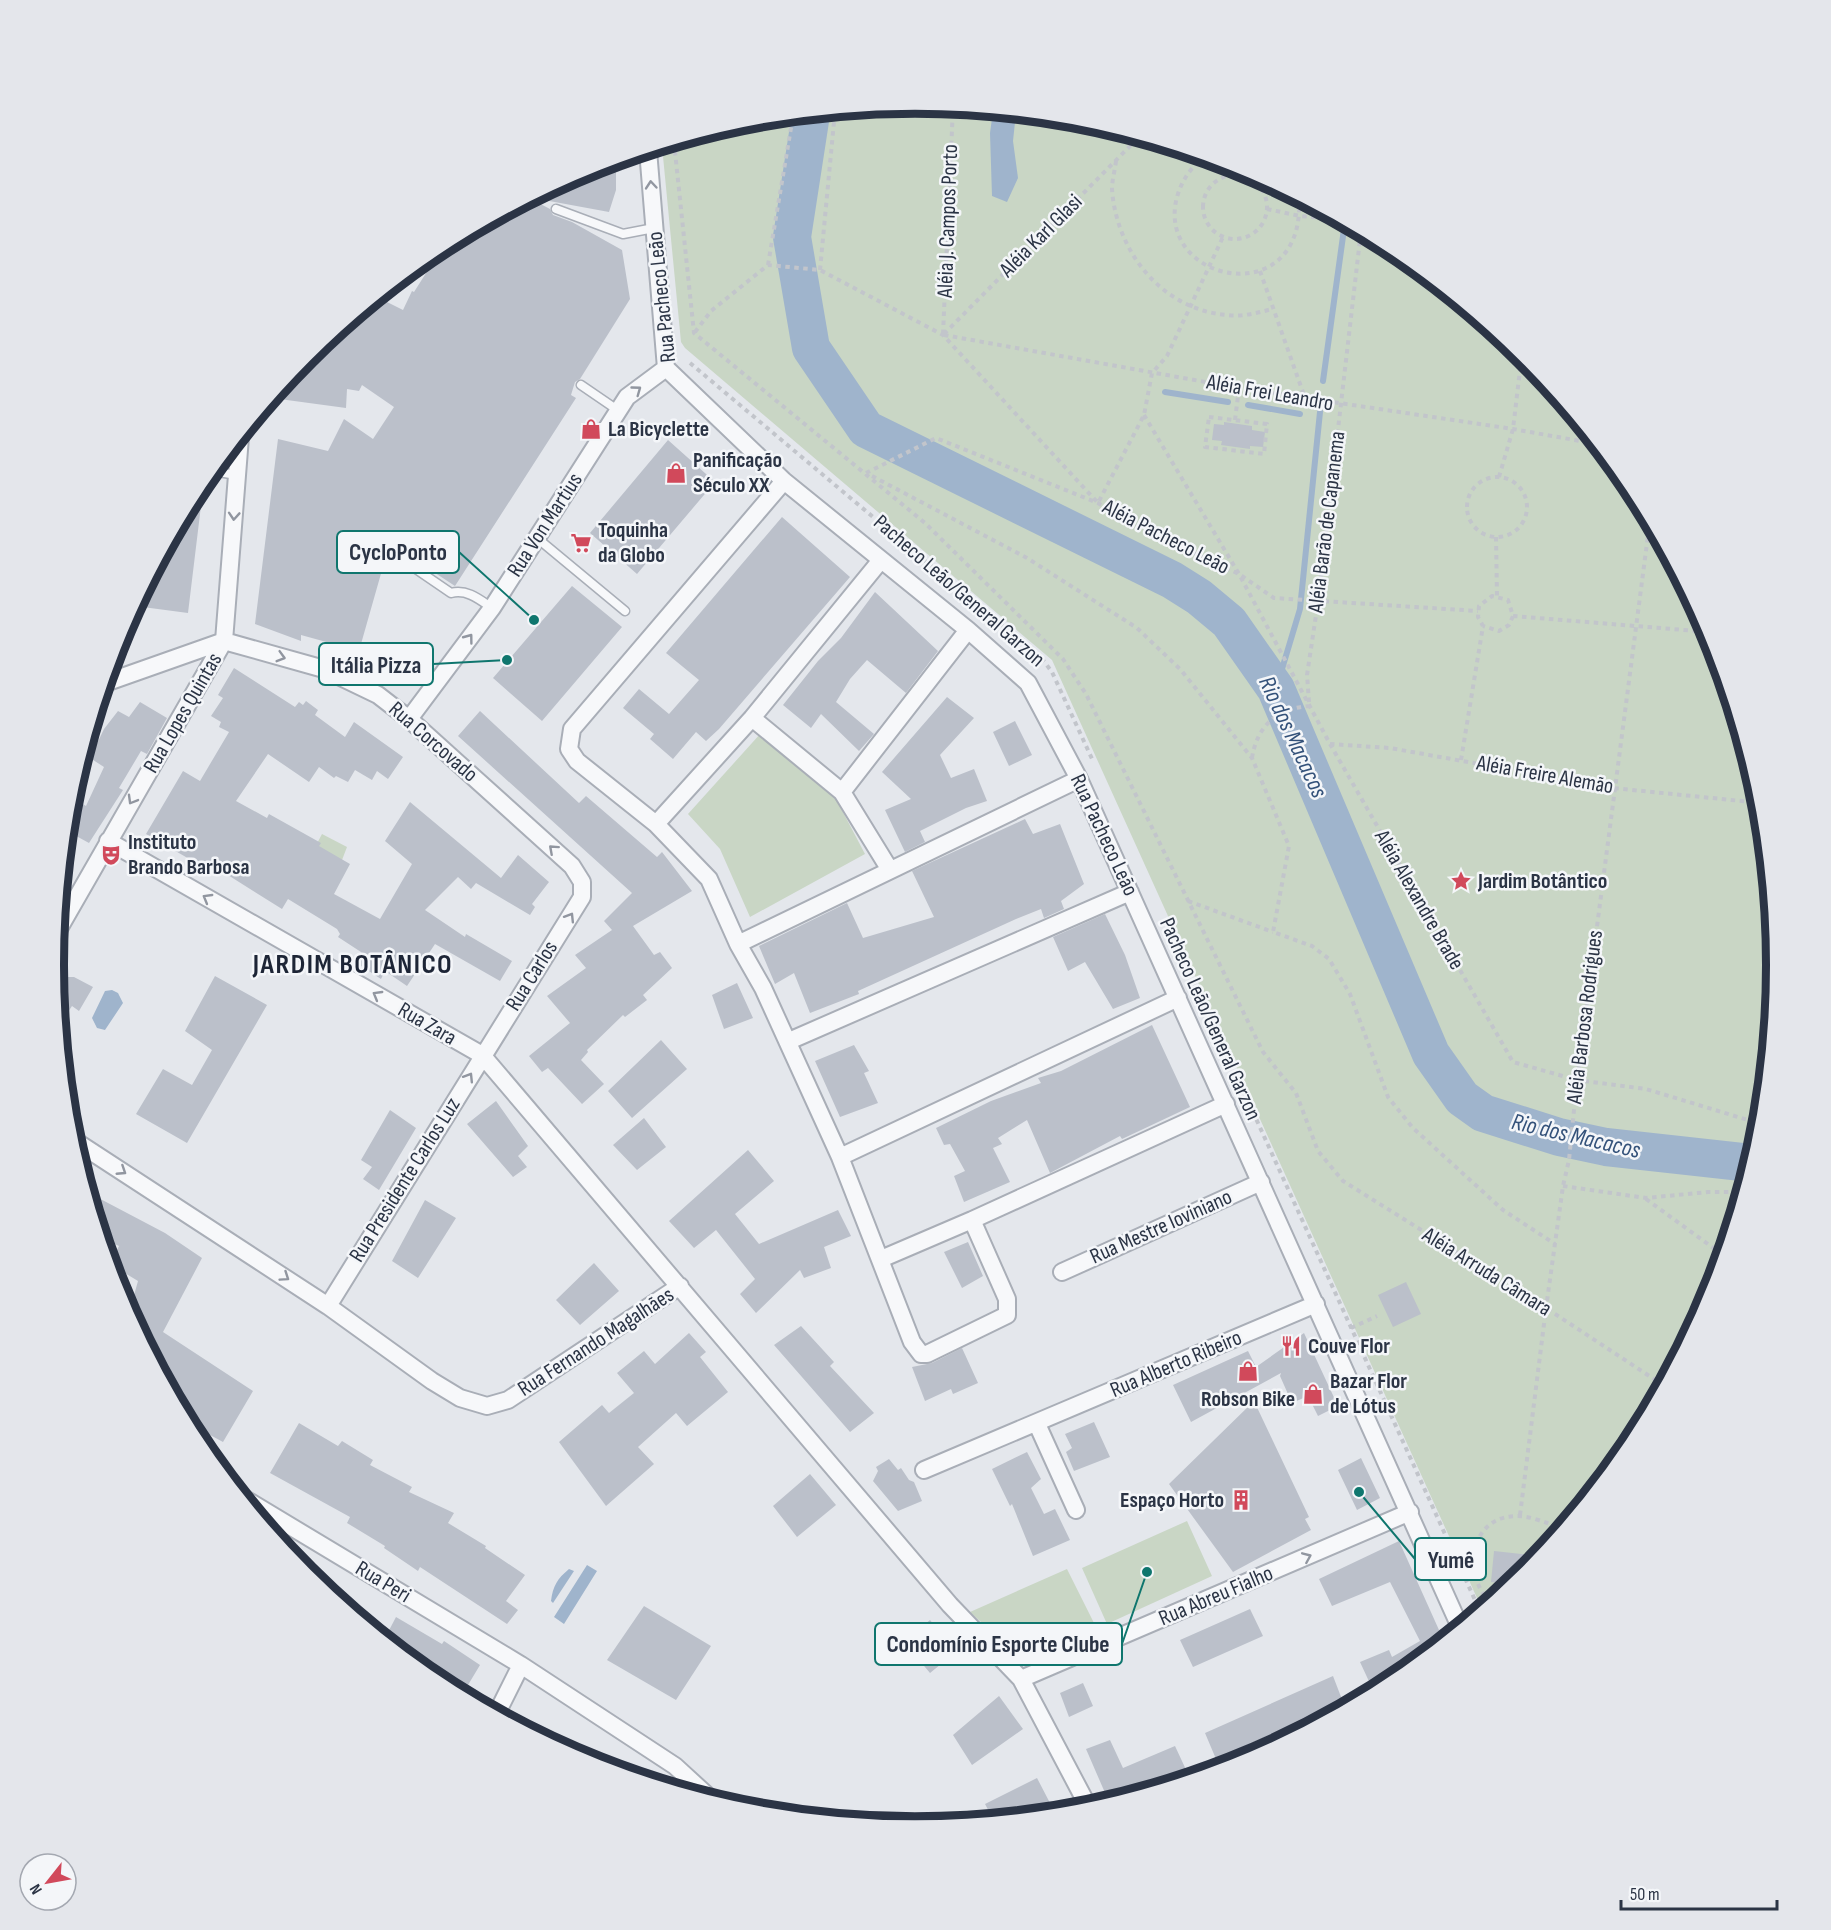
<svg xmlns="http://www.w3.org/2000/svg" width="1831" height="1930" viewBox="0 0 1831 1930" font-family="'Sofia Sans Condensed',sans-serif">
	<style>
		.green { fill: #c9d6c5 }
		.water { fill: #9fb4cc }
		.lines { fill: none; stroke-linecap: round; stroke-linejoin: round }
		.stream { stroke: #9fb4cc; stroke-width: 6 }
		.river { stroke: #9fb4cc; stroke-width: 38 }
		.building { fill: #bbc0ca }
		.service-casing { stroke: #a9aeb7; stroke-width: 11 }
		.minor-casing { stroke: #a9aeb7; stroke-width: 20 }
		.path { stroke: #c2c5cb; stroke-width: 4; stroke-dasharray: 4.5 4.5; stroke-linecap: butt }
		.service { stroke: #f7f8fa; stroke-width: 8 }
		.minor { stroke: #f7f8fa; stroke-width: 16 }
		.oneway { stroke: #9196a0 }
		.labels { text-anchor: middle; dominant-baseline: central; stroke-width: 5; stroke-linejoin: round; paint-order: stroke }
		.street-label { font-size: 22px; fill: #2b3445; stroke: #f4f6f9 }
		.poi-label { font-size: 22px; font-weight: bold; fill: #2b3445; stroke: #f4f6f9; text-anchor: start }
		.water-label { font-size: 24px; font-style: italic; fill: #34527a; stroke: #f4f6f9 }
		.district-label { font-size: 28px; font-weight: bold; letter-spacing: 1.5px; fill: #1d2536; stroke: #f4f6f9 }
		.rim { fill: none; stroke: #2b3445; stroke-width: 8 }
		.leader { fill: none; stroke: #0f766e; stroke-width: 2 }
		.callout-dot { fill: #0f766e; stroke: #f4f6f9; stroke-width: 2 }
		.callout { fill: #f4f6f9; stroke: #0f766e; stroke-width: 2 }
		.callout-label { font-size: 24px; text-anchor: middle; font-weight: bold; fill: #2b3445 }
	</style>
	<rect width="100%" height="100%" fill="#e4e7ec"/>
	<path class="green" d="M916 104 1084 120 1245 169 1394 249 1525 356 1632 487 1712 636 1761 797 1777 965 1760 1133 1711 1295 1632 1444 1524 1574 1482 1609 1052 660 685 348 681 342 662 146 748 120Z
		M761 733 835 797 865 854 750 917 720 849 688 814Z
		M322 834 347 847 342 860 291 893Z
		M1187 1521 1212 1576 1107 1624 1082 1568Z
		M1067 1569 1098 1631 1025 1662 970 1612Z"/>
	<path class="water" d="M993 111 1016 113 1013 141 1018 178 1007 202 992 196 990 133Z
		M112 990 118 993 123 1003 105 1030 97 1028 92 1018 105 991Z
		M587 1565 597 1571 564 1624 554 1617Z
		M569 1569 574 1571 553 1603 551 1601C553 1586 557 1579 569 1569Z"/>
	<g class="lines">
		<path class="stream" d="M1323 381 1344 229
			M1165 392 1228 402
			M1248 405 1300 414
			M1276 689 1300 609 1320 412"/>
		<path class="river" d="M811 114 792 237 811 348 866 429 1172 580 1199 597 1229 622 1276 689 1431 1054 1462 1098 1483 1113 1559 1137 1606 1147 1751 1163"/>
	</g>
	<path class="building" d="M616 160V190L609 212 533 198 586 169Z
		M531 199 550 209 553 215 572 222 622 250 630 299 580 379 575 382 571 395 576 398 455 586 379 536 373 535 369 540 370 544 386 556 359 651 301 635V641L255 624 278 439 328 451 344 419 373 439 394 407 362 385 359 391 347 389 346 408 272 398 307 356 377 297 403 310 412 291 414 292 435 259 429 255 437 249Z
		M1224 422 1252 426V430L1265 432 1263 447 1250 446V449L1221 445 1222 441 1212 440 1214 424 1224 425Z
		M668 440 715 482 637 574 590 533Z
		M204 481 188 613 135 606 199 486Z
		M782 517 850 577 719 729 706 741 696 732 673 759 650 739 654 734 623 708 639 689 669 714 699 680 666 653Z
		M572 586 622 627 542 721 493 678Z
		M875 592 938 651 906 693 867 660 850 679 836 702 874 734 859 751 821 714 811 728 783 705 818 661 841 638Z
		M234 668 295 707 299 702 303 705 306 701 318 710 315 715 345 737 354 722 403 757 388 779 377 771 372 780 355 770 348 782 336 776 334 778 319 767 309 782 268 754 236 801 267 818 269 814 321 843 319 846 350 864 334 894 380 919 412 864 385 841 410 802 501 878 518 855 549 882 532 904 535 907 530 915 476 883 471 889 458 877 425 910 465 937 466 934 512 961 500 981 435 944 407 986 385 971 381 979 355 962 361 952 338 937 340 934 337 929 288 899 282 909 220 870 217 875 146 834 183 771 200 781 229 732 219 727 221 722 211 716 223 698 218 695Z
		M947 697 974 718 940 755 951 778 974 769 987 801 966 808 920 831 925 842 905 852 885 810 911 799 882 772Z
		M140 702 167 718 147 754 141 751 119 788 123 790 89 843 67 831 71 797 86 806 104 767 90 758 104 729 118 711 129 717Z
		M480 711 579 803 586 796 657 857 662 852 692 891 633 926 654 955 660 952 672 968 643 995 647 1000 625 1017 623 1015 587 1050 588 1052 581 1060 604 1084 582 1104 548 1068 542 1072 529 1056 570 1023 547 996 586 968 575 955 612 930 604 921 632 893 458 736Z
		M1015 721 1032 755 1009 766 993 732Z
		M1025 819 1033 834 1060 824 1084 884 1061 901 1064 909 1044 918 1041 909 1016 919 858 991 859 994 810 1013 794 973 775 984 759 946 847 903 863 938 934 917 912 871Z
		M1105 914 1125 955 1140 998 1113 1009 1085 962 1068 971 1053 937Z
		M215 976 267 1005 187 1143 136 1114 163 1069 192 1085 212 1050 185 1031Z
		M64 977H74L93 987 79 1011 72 1006 60 1024 57 988Z
		M737 983 753 1018 724 1029 712 995Z
		M1152 1025 1190 1107 1122 1139 1120 1136 1050 1173 1027 1120 998 1138 1002 1144 993 1148 1010 1182 964 1202 954 1176 965 1171 950 1144 944 1145 936 1128 991 1101 1041 1083 1038 1078 1061 1071Z
		M661 1040 687 1069 632 1118 608 1091Z
		M854 1045 869 1071 864 1073 878 1103 840 1117 815 1061Z
		M496 1101 528 1146 518 1156 527 1167 513 1177 467 1124Z
		M390 1110 416 1128 379 1190 363 1179 372 1167 361 1160Z
		M644 1118 666 1147 637 1170 613 1145Z
		M748 1150 774 1181 735 1214 759 1244 838 1210 851 1236 824 1247 831 1268 804 1278 800 1270 756 1313 740 1294 755 1279 716 1230 694 1248 669 1221Z
		M89 1193 165 1233 202 1258 163 1332 253 1391 223 1442 188 1423 135 1324 142 1312 131 1306 138 1281 110 1264 119 1246 102 1238Z
		M425 1200 456 1218 418 1278 392 1261Z
		M968 1242 983 1276 962 1288 944 1252Z
		M594 1263 619 1291 580 1325 556 1300Z
		M1406 1282 1421 1314 1393 1327 1378 1295Z
		M801 1326 834 1362 830 1366 874 1413 850 1432 774 1345Z
		M689 1333 706 1352 700 1357 728 1392 687 1426 676 1413 638 1447 654 1464 606 1506 559 1442 602 1405 609 1413 634 1393 617 1373 644 1351 655 1364Z
		M1304 1333 1338 1406 1318 1416 1308 1396 1292 1403 1280 1376 1281 1373 1191 1422 1173 1385 1248 1351 1256 1367Z
		M962 1348 978 1383 953 1394 951 1389 925 1401 912 1367 932 1363Z
		M1254 1401 1309 1517 1305 1519 1311 1530 1233 1572 1169 1484Z
		M1094 1422 1110 1457 1074 1471 1066 1452 1072 1448 1065 1434Z
		M299 1423 338 1446 342 1441 373 1460 370 1465 412 1487 409 1492 454 1513 448 1523 486 1546 485 1548 525 1575 506 1601 518 1610 507 1624 420 1567 418 1571 384 1548 385 1546 347 1523 350 1517 270 1473Z
		M1027 1452 1041 1479 1031 1488 1044 1514 1055 1509 1070 1540 1033 1556 1012 1504 1010 1506 992 1469Z
		M1361 1458 1380 1498 1357 1510 1338 1470Z
		M889 1459 898 1470 901 1468 909 1480 914 1482 922 1501 898 1511 873 1481 878 1471 876 1467Z
		M810 1474 836 1505 797 1537 773 1506Z
		M1399 1541 1439 1630 1448 1626 1452 1634 1396 1680 1373 1690 1360 1662 1389 1650 1392 1657 1420 1641 1390 1582 1332 1606 1319 1579Z
		M1494 1551 1539 1556 1512 1585 1491 1582Z
		M644 1606 711 1646 676 1700 607 1660Z
		M1250 1609 1263 1636 1193 1667 1180 1640Z
		M396 1617 442 1644 444 1641 480 1665 462 1695 437 1681 385 1638Z
		M930 1620 945 1638 940 1643 951 1656 930 1673 904 1642Z
		M1333 1676 1343 1702 1216 1759 1205 1733Z
		M1083 1683 1093 1706 1069 1717 1060 1693Z
		M999 1696 1023 1729 972 1765 953 1735Z
		M1110 1740 1123 1768 1175 1746 1188 1774 1153 1789 1109 1802 1086 1749Z
		M1037 1778 1050 1803 1041 1807 1044 1814 993 1819 985 1804Z"/>
	<g class="lines">
		<g class="service-casing">
			<path id="service" d="M556 209 623 234 654 228
				M581 385 619 411
				M212 471 237 475
				M537 538 625 611
				M375 541 451 593C467 589 479 599 492 608"/>
		</g>
		<g class="minor-casing">
			<path id="minor" d="M648 150 666 368 784 481 968 630 1028 683 1079 779 1460 1627
				M881 560 752 718 656 824 709 879 738 944 763 988 840 1157 912 1342 921 1354H927L1007 1315V1299L972 1220
				M105 683 224 641 324 669 378 695 409 719 572 866 582 882V897L328 1306
				M752 718 842 792 890 870
				M409 719 492 608 627 397 666 368
				M842 792 968 630
				M656 824 577 761 569 749 572 729 784 481
				M108 841 482 1055 950 1605 1021 1679 1089 1808
				M57 932 224 641 240 437
				M738 944 1079 779
				M789 1041 1130 892
				M72 1139 328 1306 432 1381 460 1398 487 1406 508 1400 680 1286
				M840 1157 1178 998
				M881 1259 972 1220 1226 1104
				M1062 1272 1261 1182
				M1037 1424 1076 1510
				M924 1470 1316 1304
				M245 1499 521 1665 675 1766 711 1799
				M1021 1679 1410 1512
				M497 1713 521 1665"/>
		</g>
		<path class="path" d="M674 142 694 333 925 523 1063 659 1086 694 1263 1052 1296 1093 1318 1151 1343 1181 1546 1308 1663 1385
			M1206 157C1191 166 1182 180 1177 197 1154 283 1306 314 1299 198
			M1116 161C1115 170 1112 180 1112 189 1116 251 1162 310 1227 315 1242 317 1257 313 1272 309
			M1203 207a32 32 0 1 1 64 0a32 32 0 1 1-64 0Z
			M1246 177 1249 171
			M1267 209 1300 216 1338 219
			M768 265 793 116
			M820 270 835 111
			M1260 271 1305 398
			M695 332 711 311 768 265 820 270 943 335 1098 503 1144 415 1152 373 1167 356 1223 237
			M943 334 953 107
			M944 334 1139 137
			M944 335 1239 388 1513 429 1597 444
			M690 363 1043 660 1052 672 1093 761
			M1144 415 1239 574 1330 744 1513 1062 1577 1080 1646 1089 1761 1124
			M1209 417 1267 424 1264 454 1205 447Z
			M1235 420 1239 388
			M866 473 936 438 1098 503 1130 523 1239 574 1274 598 1478 611
			M872 476 1027 558 1137 628 1181 670 1252 758 1289 846 1273 932 1312 946 1329 959 1350 994 1388 1097 1413 1128 1503 1210 1555 1244
			M1499 477 1513 429 1522 353
			M1467 507a30 30 0 1 1 60 0a30 30 0 1 1-60 0Z
			M1496 537 1497 596
			M1513 616 1709 632
			M1309 702 1307 675 1318 602 1361 231
			M1330 744 1390 748 1613 788 1761 803
			M1252 758C1257 726 1277 708 1310 706
			M1461 760 1483 626 1478 617 1479 606 1492 596 1508 600 1513 616 1509 625 1499 631 1483 626
			M1188 901 1273 932
			M1167 923 1480 1611
			M1563 1186 1646 1198 1708 1192H1743
			M1646 1199 1723 1255
			M1351 1328 1377 1316
			M1520 1515 1546 1308 1563 1186 1569 1160 1577 1080 1650 520
			M1490 1603C1455 1563 1478 1502 1535 1519 1545 1522 1553 1524 1560 1531"/>
		<use href="#service" class="service"/>
		<use href="#minor" class="minor"/>
	</g>
	<defs><path id="oneway-chevron" d="M-2-3.5L2.5 0L-2 3.5" fill="none" stroke-width="1.6" stroke-linecap="round" stroke-linejoin="round" transform="scale(1.5)"/></defs>
	<g class="oneway">
		<use href="#oneway-chevron" transform="translate(651 185) rotate(-95)"/>
		<use href="#oneway-chevron" transform="translate(637 390) rotate(-36)"/>
		<use href="#oneway-chevron" transform="translate(234 516) rotate(94)"/>
		<use href="#oneway-chevron" transform="translate(469 638) rotate(-53)"/>
		<use href="#oneway-chevron" transform="translate(281 657) rotate(16)"/>
		<use href="#oneway-chevron" transform="translate(132 800) rotate(120)"/>
		<use href="#oneway-chevron" transform="translate(553 849) rotate(-138)"/>
		<use href="#oneway-chevron" transform="translate(207 898) rotate(-150)"/>
		<use href="#oneway-chevron" transform="translate(570 917) rotate(-58)"/>
		<use href="#oneway-chevron" transform="translate(377 995) rotate(-150)"/>
		<use href="#oneway-chevron" transform="translate(469 1077) rotate(-58)"/>
		<use href="#oneway-chevron" transform="translate(122 1171) rotate(33)"/>
		<use href="#oneway-chevron" transform="translate(285 1277) rotate(34)"/>
		<use href="#oneway-chevron" transform="translate(1307 1557) rotate(-23)"/>
	</g>
	<defs>
		<g id="shop-bare" transform="scale(1.62)"><path d="M-5-2.5h2.3a2.7 3.5 0 0 1 5.4 0H5L5.5 6h-11ZM-1.5-2.5h3a1.5 2.3 0 0 0-3 0Z" fill="#d1495b" stroke="#f4f6f9" stroke-width="2.5" paint-order="stroke"/></g>
		<g id="supermarket-bare" transform="scale(1.62)"><path d="M-6-5.5h2.5l.6 2H6L4.5 2H-2.5L-4.4-4H-6ZM-1.5 3.2a1.3 1.3 0 1 0 .1 0ZM3 3.2a1.3 1.3 0 1 0 .1 0Z" fill="#d1495b" stroke="#f4f6f9" stroke-width="2.5" paint-order="stroke"/></g>
		<g id="theatre-bare" transform="scale(1.62)"><path d="M-5-5.5Q0-4 5-5.5V0Q5 5 0 6Q-5 5-5 0ZM-3.3-2.5H-1v1.5H-3.3ZM1-2.5H3.3v1.5H1ZM-2.8 1Q0 5.5 2.8 1Z" fill="#d1495b" stroke="#f4f6f9" stroke-width="2.5" paint-order="stroke"/></g>
		<g id="sight-bare" transform="scale(1.62)"><path d="M0-6L1.8-2.2L6-1.7L2.9 1.2L3.7 5.4L0 3.3L-3.7 5.4L-2.9 1.2L-6-1.7L-1.8-2.2Z" fill="#d1495b" stroke="#f4f6f9" stroke-width="2.5" paint-order="stroke"/></g>
		<g id="restaurant-bare" transform="scale(1.62)"><path d="M-5-6h1v4h1v-4h1v4h1v-4h1v5L-1.5 .5V6h-2V.5L-5-1ZM5-6V6H3V1.5H1.5Q1.5-4 5-6Z" fill="#d1495b" stroke="#f4f6f9" stroke-width="2.5" paint-order="stroke"/></g>
		<g id="building-bare" transform="scale(1.62)"><path d="M-4-6H4V6H1V3H-1V6H-4ZM-2.5-4.3h1.7v1.8h-1.7ZM.8-4.3h1.7v1.8H.8ZM-2.5-1h1.7V.8h-1.7ZM.8-1h1.7V.8H.8Z" fill="#d1495b" stroke="#f4f6f9" stroke-width="2.5" paint-order="stroke"/></g>
	</defs>
	<g fill-rule="evenodd">
		<use href="#shop-bare" x="591" y="429"/>
		<use href="#shop-bare" x="676" y="473"/>
		<use href="#supermarket-bare" x="581" y="543"/>
		<use href="#theatre-bare" x="111" y="855"/>
		<use href="#sight-bare" x="1461" y="881"/>
		<use href="#restaurant-bare" x="1291" y="1346"/>
		<use href="#shop-bare" x="1248" y="1371"/>
		<use href="#shop-bare" x="1313" y="1394"/>
		<use href="#building-bare" x="1241" y="1500"/>
	</g>
	<g class="labels">
		<g class="street-label">
			<text transform="translate(948 221) rotate(-88)">Aléia J. Campos Porto</text>
			<text transform="translate(1041 236) rotate(-45)">Aléia Karl Glasi</text>
			<text transform="translate(662 297) rotate(-96)">Rua Pacheco Leão</text>
			<text transform="translate(1270 393) rotate(10)">Aléia Frei Leandro</text>
			<text transform="translate(1327 522) rotate(-83)">Aléia Barão de Capanema</text>
			<text transform="translate(545 525) rotate(-57)">Rua Von Martius</text>
			<text transform="translate(1166 537) rotate(27)">Aléia Pacheco Leão</text>
			<text transform="translate(959 591) rotate(41)">Pacheco Leão/General Garzon</text>
			<text transform="translate(183 713) rotate(-60)">Rua Lopes Quintas</text>
			<text transform="translate(433 742) rotate(41)">Rua Corcovado</text>
			<text transform="translate(1545 775) rotate(10)">Aléia Freire Alemão</text>
			<text transform="translate(1104 835) rotate(65)">Rua Pacheco Leão</text>
			<text transform="translate(1419 900) rotate(60)">Aléia Alexandre Brade</text>
			<text transform="translate(532 976) rotate(-58)">Rua Carlos</text>
			<text transform="translate(1585 1017) rotate(-83)">Aléia Barbosa Rodrigues</text>
			<text transform="translate(1210 1019) rotate(66)">Pacheco Leão/General Garzon</text>
			<text transform="translate(427 1024) rotate(30)">Rua Zara</text>
			<text transform="translate(405 1180) rotate(-58)">Rua Presidente Carlos Luz</text>
			<text transform="translate(1161 1227) rotate(-24)">Rua Mestre Ioviniano</text>
			<text transform="translate(1487 1272) rotate(32)">Aléia Arruda Câmara</text>
			<text transform="translate(596 1342) rotate(-33)">Rua Fernando Magalhães</text>
			<text transform="translate(1176 1364) rotate(-23)">Rua Alberto Ribeiro</text>
			<text transform="translate(383 1582) rotate(31)">Rua Peri</text>
			<text transform="translate(1216 1596) rotate(-23)">Rua Abreu Fialho</text>
		</g>
		<g class="poi-label">
			<text x="608" y="429">La Bicyclette</text>
			<text x="693" y="460">Panificação<tspan x="693" dy="25">Século XX</tspan></text>
			<text x="598" y="530">Toquinha<tspan x="598" dy="25">da Globo</tspan></text>
			<text x="128" y="842">Instituto<tspan x="128" dy="25">Brando Barbosa</tspan></text>
			<text x="1478" y="881">Jardim Botântico</text>
			<text x="1308" y="1346">Couve Flor</text>
			<text x="1330" y="1381">Bazar Flor<tspan x="1330" dy="25">de Lótus</tspan></text>
			<text x="1248" y="1399" text-anchor="middle">Robson Bike</text>
			<text x="1224" y="1500" text-anchor="end">Espaço Horto</text>
		</g>
		<g class="water-label">
			<text transform="translate(1293 737) rotate(65)">Rio dos Macacos</text>
			<text transform="translate(1576 1136) rotate(13)">Rio dos Macacos</text>
		</g>
		<g class="district-label">
			<text x="353" y="964">JARDIM BOTÂNICO</text>
		</g>
	</g>
	<path d="M0 0H1831V1930H0ZM64 965a851 851 0 1 1 1702 0a851 851 0 1 1-1702 0Z" fill="#e4e6eb" fill-rule="evenodd"/>
	<path class="rim" d="M64 965a851 851 0 1 1 1702 0a851 851 0 1 1-1702 0Z"/>
	<path class="leader" d="M534 620L459 552M507 660L433 664M1359 1492L1415 1559M1147 1572L1122 1644"/>
	<g class="callout-dot">
		<circle cx="534" cy="620" r="6"/>
		<circle cx="507" cy="660" r="6"/>
		<circle cx="1359" cy="1492" r="6"/>
		<circle cx="1147" cy="1572" r="6"/>
	</g>
	<g class="callout">
		<rect x="337" y="531" width="122" height="42" rx="6"/>
		<rect x="319" y="643" width="114" height="42" rx="6"/>
		<rect x="1415" y="1538" width="71" height="42" rx="6"/>
		<rect x="875" y="1623" width="247" height="42" rx="6"/>
	</g>
	<g class="callout-label">
		<text x="398" y="560">CycloPonto</text>
		<text x="376" y="673">Itália Pizza</text>
		<text x="1451" y="1568">Yumê</text>
		<text x="998" y="1652">Condomínio Esporte Clube</text>
	</g>
	<g transform="translate(48 1882) rotate(239)"><circle r="28" fill="#f4f6f9" stroke="#a4a8b1" stroke-width="1.5"/>
	<path d="M0-4.5L10 22L0 15L-10 22Z" fill="#d1495b"/>
	<text y="-9" font-size="16" font-weight="bold" text-anchor="middle" fill="#2b3445">N</text>
	</g>
	<path d="M1621 1900v9h156v-9" fill="none" stroke="#2b3445" stroke-width="3"/>
	<text x="1630" y="1900" font-size="18" fill="#2b3445" stroke="#f4f6f9" stroke-width="4.5" paint-order="stroke">50 m</text>
</svg>
